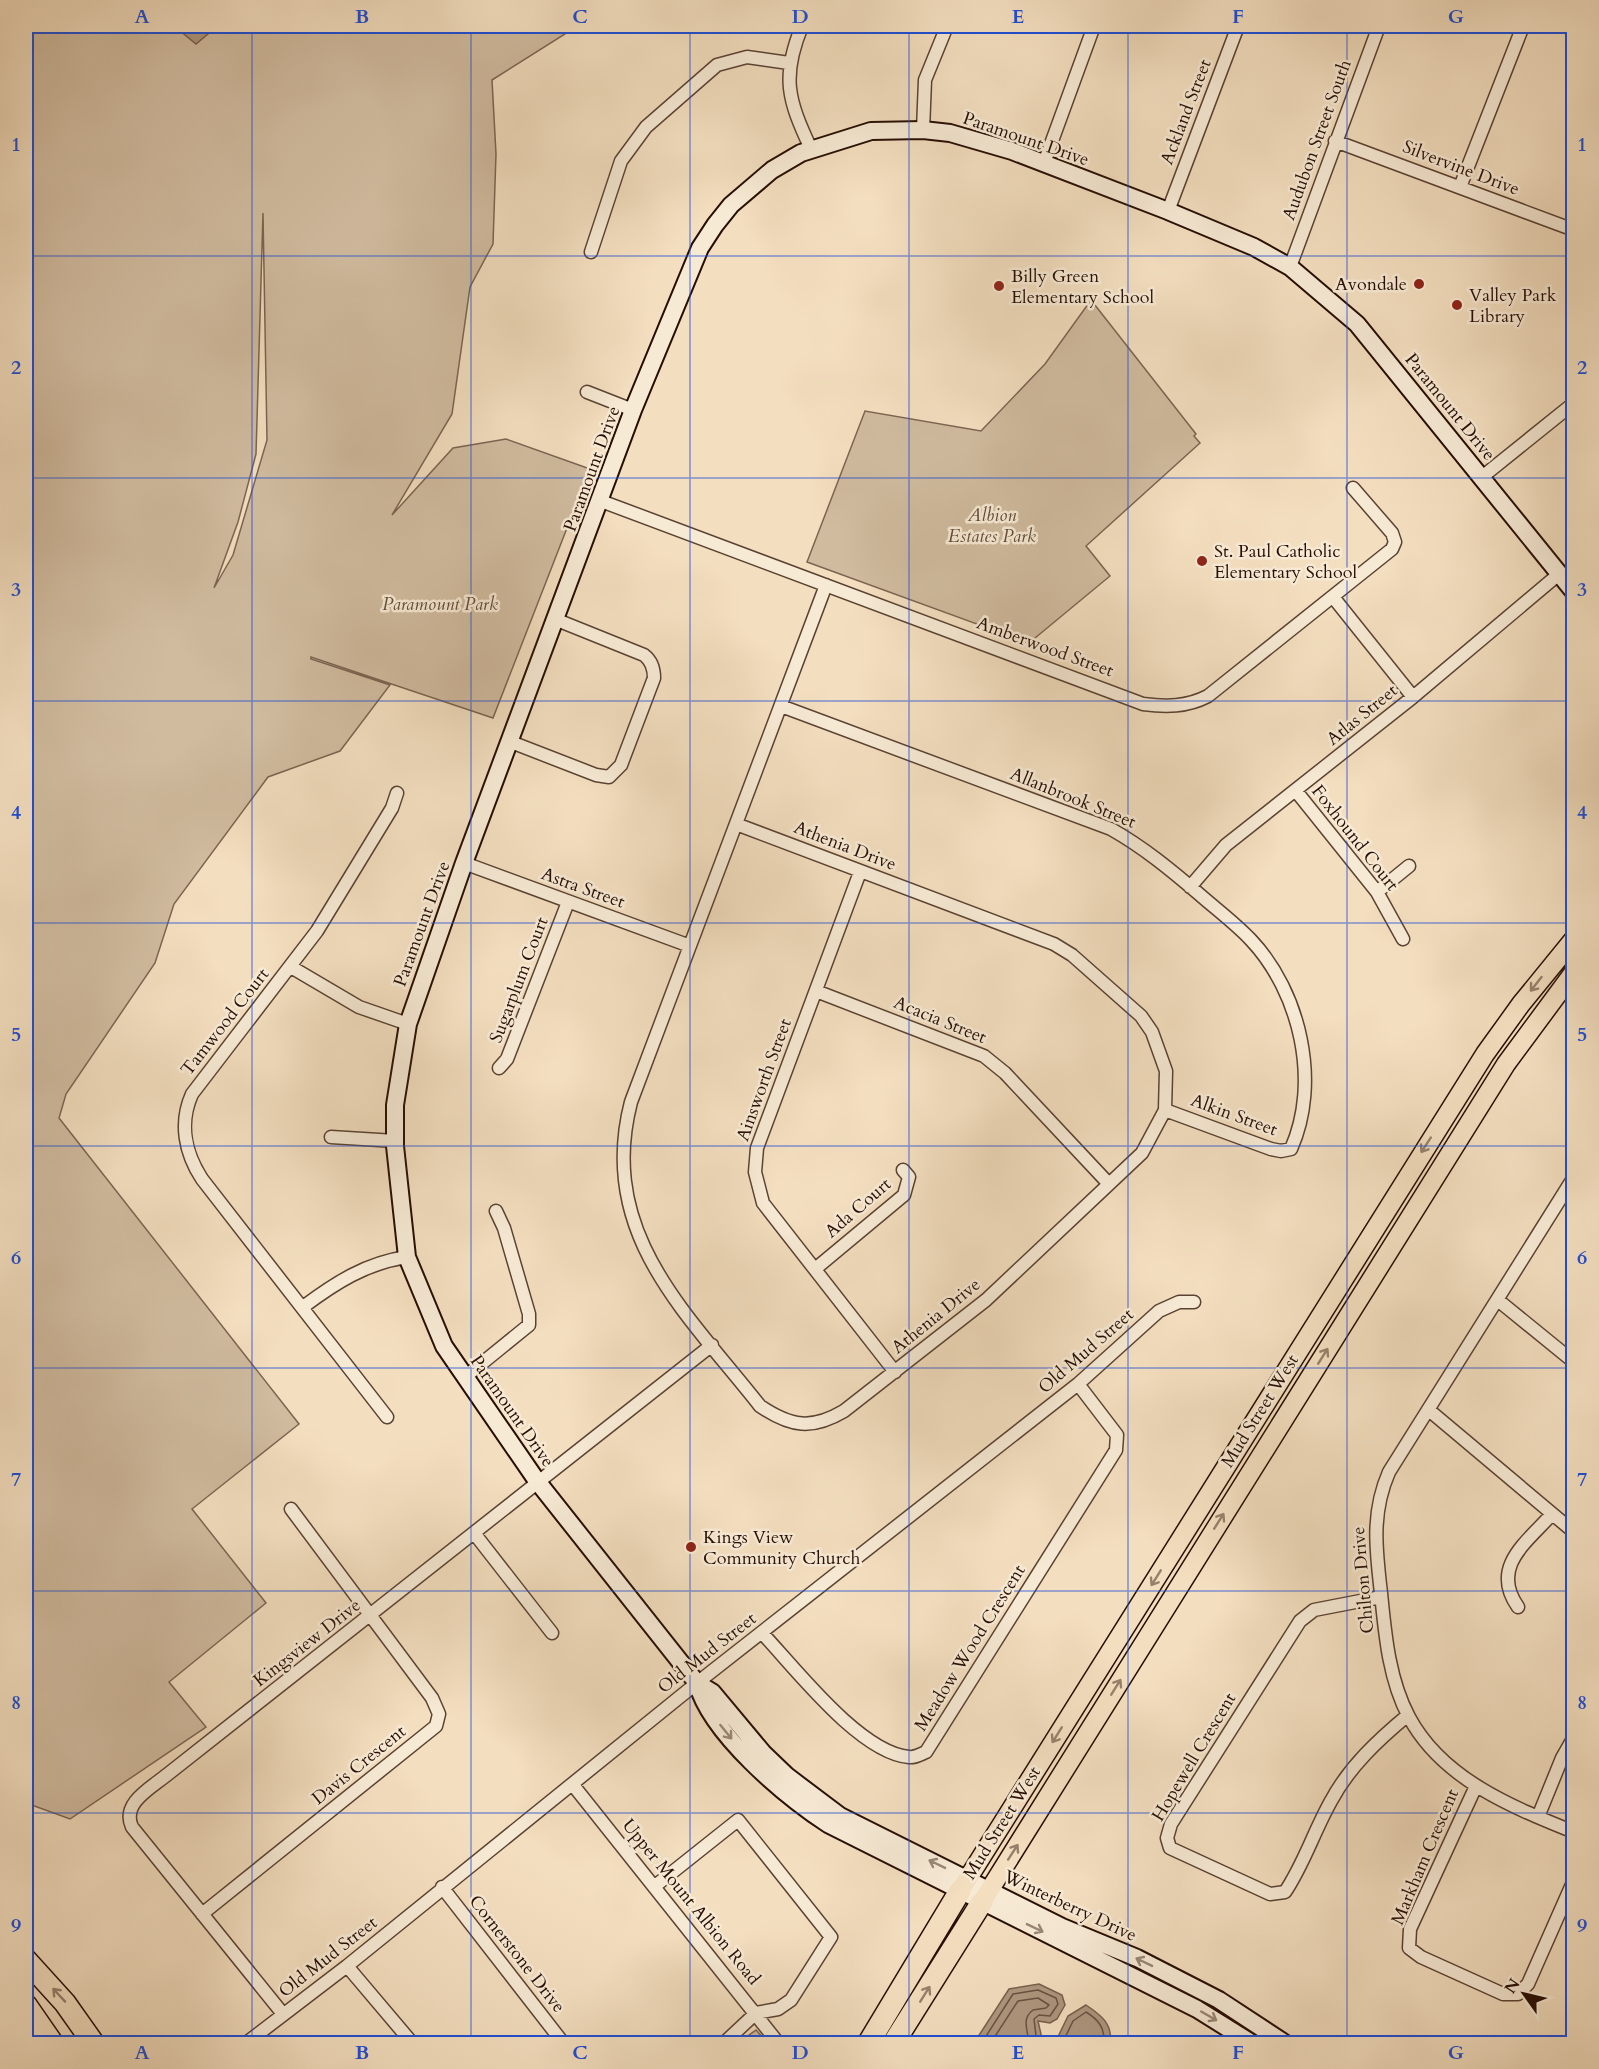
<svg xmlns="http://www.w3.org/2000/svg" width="1599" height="2069" viewBox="0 0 1599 2069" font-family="Cardo,serif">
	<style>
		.green { fill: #d0bb9f; stroke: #7c6452; stroke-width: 1.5; fill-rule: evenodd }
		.water { fill: #ae977f; stroke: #78604e; stroke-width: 1.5 }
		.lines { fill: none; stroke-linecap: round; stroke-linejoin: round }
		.shore { stroke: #6a5242; stroke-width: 1.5 }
		.street-casing { stroke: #5a4233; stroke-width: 15 }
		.secondary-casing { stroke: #270e04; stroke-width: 20 }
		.primary-casing { stroke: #270e04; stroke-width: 21 }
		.highway-casing { stroke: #270e04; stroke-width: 24 }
		.street { stroke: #f7ead5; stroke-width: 12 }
		.secondary { stroke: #f7ead5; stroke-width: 16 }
		.primary { stroke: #f3debf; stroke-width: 18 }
		.highway { stroke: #f3debf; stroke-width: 21 }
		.oneway { stroke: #97806b }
		.oneway2 { stroke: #998777 }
		.grid { fill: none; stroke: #1d4ed8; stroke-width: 1.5; stroke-opacity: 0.55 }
		.poi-dot { fill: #8f2418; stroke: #f7ead5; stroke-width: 2 }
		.labels { text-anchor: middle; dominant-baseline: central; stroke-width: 5; stroke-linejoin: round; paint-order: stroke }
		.street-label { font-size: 18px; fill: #270e04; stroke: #f7ead5 }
		.poi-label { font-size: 18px; fill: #270e04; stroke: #f7ead5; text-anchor: start }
		.park-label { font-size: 18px; font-style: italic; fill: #624b3a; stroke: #f7ead5 }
		.neatline { fill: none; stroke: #1d4ed8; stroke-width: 2 }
		.grid-label { font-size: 20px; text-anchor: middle; font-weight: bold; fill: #1d4ed8 }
	</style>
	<rect width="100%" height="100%" fill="#f3debf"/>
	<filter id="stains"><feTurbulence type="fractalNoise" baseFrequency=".00333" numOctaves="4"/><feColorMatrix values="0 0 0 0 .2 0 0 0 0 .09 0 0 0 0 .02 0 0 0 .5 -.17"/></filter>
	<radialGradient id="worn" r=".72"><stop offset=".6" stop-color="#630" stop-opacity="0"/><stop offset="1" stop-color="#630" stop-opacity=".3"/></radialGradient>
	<path class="green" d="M26 26H570L565 34 492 80 496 154 493 244 470 287 452 414 392 515 453 448 506 439 590 469 493 718 311 657V659L390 685 340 751 268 777 174 904 155 963 66 1094 59 1118 299 1424 192 1509 266 1603 169 1682 206 1727 70 1819 26 1803ZM263 213 267 440 233 555 214 588 238 522 256 454Z
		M1091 300 1196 434 1194 436 1200 443 1086 546 1110 576 1029 643 807 562 865 411 981 431 1045 364Z
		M756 2030 768 2043H738Z"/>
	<path class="water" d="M174 26H210L209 33 196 44Z
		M1039 1984 1062 1995 1065 2005 1057 2019 1050 2023 1038 2021 1043 2043H974L1009 1989Z
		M1086 2005C1101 2015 1113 2024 1110 2043H1055L1068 2016Z"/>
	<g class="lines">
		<path class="shore" d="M981 2044 1013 1994 1038 1990 1056 1998 1058 2004 1050 2016 1039 2015 1034 2019 1037 2044
			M990 2044 1018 2001 1038 1998 1049 2005 1046 2008 1033 2010C1021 2019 1028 2030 1029 2044
			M1062 2044 1073 2021 1086 2012C1099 2020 1105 2028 1104 2044"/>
		<g class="street-casing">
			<path id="street" d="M802 26C781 77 788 100 811 149
				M1564 26 1574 29
				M923 130 925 80 947 26
				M1335 141 1574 230
				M1044 163 1094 26
				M1460 187 1523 26
				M1168 211 1238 26
				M591 252 621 161 646 127 717 65 747 57 789 63
				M1290 267 1379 26
				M587 392 633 410
				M1482 477 1574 403
				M601 501 1143 704C1166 707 1187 707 1208 696L1392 549 1395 542 1392 533 1353 488
				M1333 597 1413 697
				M781 706 1111 829C1143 847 1171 870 1199 894 1216 909 1235 923 1251 940 1300 992 1321 1082 1291 1149L1281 1151 1271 1149 1165 1110
				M511 742 596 775 609 777 621 765 654 678C654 669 652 661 644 655L557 620
				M1296 791 1377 892 1403 939
				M736 824 1054 944 1072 955 1141 1016 1152 1032 1166 1071 1165 1110 1142 1153 986 1300 844 1411C812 1430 791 1427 760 1406 686 1312 597 1233 631 1102 696 929 762 757 826 585
				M464 863 690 946
				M860 872 757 1148 755 1172 763 1203 895 1372
				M1190 887 1226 845 1413 697 1559 574
				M1377 892 1409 866
				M291 967 359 1007 408 1024
				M816 991 984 1056 1005 1073 1109 1184
				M499 1068 507 1059 568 902
				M331 1137 395 1141
				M1574 1177 1389 1472C1371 1513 1376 1550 1381 1593 1385 1634 1389 1680 1409 1717 1442 1779 1512 1807 1574 1832
				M815 1269 904 1195 909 1177 903 1170
				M1499 1301 1574 1362
				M303 1307C335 1283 366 1263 407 1257
				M465 1377 529 1325V1314L504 1228 496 1211
				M1430 1411 1574 1532
				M387 1417 202 1179C185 1153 179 1123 192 1094L317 931 392 808 397 793
				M474 1533 552 1633
				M1381 1597 1314 1610 1300 1621 1171 1824 1167 1838 1170 1848 1270 1894 1285 1892C1304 1864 1314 1831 1331 1801 1349 1767 1378 1740 1408 1715
				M1518 1607C1490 1567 1526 1543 1552 1514
				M762 1633C795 1668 860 1753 909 1757 915 1758 921 1754 926 1752L1116 1450 1117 1435 1078 1384
				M573 1785 779 2044
				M1476 1786 1410 1929 1409 1948 1421 1957 1503 1994H1518L1528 1984 1574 1880
				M1538 1817 1562 1758 1574 1737
				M655 1886 738 1820 831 1937 791 2000 778 2009 756 2013 723 2044
				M442 1887 564 2044
				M202 1914 436 1726 439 1714 432 1698 291 1509
				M347 1966 413 2044
				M283 2014 132 1827C121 1803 151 1788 168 1774L712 1345
				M245 2044 347 1966 697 1683 1078 1384 1159 1311 1179 1302H1194"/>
		</g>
		<g class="secondary-casing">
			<path id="secondary" d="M697 1683C711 1734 784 1795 828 1824L1197 2009 1253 2044
				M1286 2044 1219 2000 1137 1958 1062 1927 840 1816 787 1776 763 1753 712 1692 697 1683 537 1481 444 1346 407 1257 395 1146V1105L408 1024 464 863 633 410 700 248 715 225 731 205 772 170 801 153 871 131 923 130 950 133 1012 151 1168 211 1254 247 1290 267 1357 324 1574 592"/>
		</g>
		<g class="primary-casing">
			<path id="primary" d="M960 1891 1485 1054 1521 1004 1574 939
				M982 1902 1506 1064 1574 972"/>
		</g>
		<g class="highway-casing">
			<path id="highway" d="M26 1960 65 2003 94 2044
				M26 2005 53 2044
				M868 2044 960 1891
				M893 2044 982 1902"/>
		</g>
		<use href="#street" class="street"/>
		<use href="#secondary" class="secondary"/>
		<use href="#primary" class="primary"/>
		<use href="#highway" class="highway"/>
	</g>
	<defs><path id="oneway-shaft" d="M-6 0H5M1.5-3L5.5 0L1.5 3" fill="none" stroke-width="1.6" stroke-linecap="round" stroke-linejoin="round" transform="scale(1.5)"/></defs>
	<g class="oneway">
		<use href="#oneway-shaft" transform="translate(1536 984) rotate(128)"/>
		<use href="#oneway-shaft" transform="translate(1426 1145) rotate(123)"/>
		<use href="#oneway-shaft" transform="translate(1323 1356) rotate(-58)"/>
		<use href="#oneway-shaft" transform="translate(1219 1521) rotate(-58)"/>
		<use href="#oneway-shaft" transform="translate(1156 1578) rotate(122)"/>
		<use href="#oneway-shaft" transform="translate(1116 1687) rotate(-58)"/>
		<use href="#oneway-shaft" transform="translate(1057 1735) rotate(122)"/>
		<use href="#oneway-shaft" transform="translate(1013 1852) rotate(-57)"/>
		<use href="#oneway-shaft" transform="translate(925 1994) rotate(-58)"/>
		<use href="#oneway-shaft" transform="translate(59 1995) rotate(-133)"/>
	</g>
	<g class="oneway2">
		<use href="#oneway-shaft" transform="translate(726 1732) rotate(51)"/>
		<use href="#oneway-shaft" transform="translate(937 1864) rotate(-154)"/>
		<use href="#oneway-shaft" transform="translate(1035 1928) rotate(26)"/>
		<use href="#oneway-shaft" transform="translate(1144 1962) rotate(-154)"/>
		<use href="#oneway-shaft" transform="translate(1209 2016) rotate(30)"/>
	</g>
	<path class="grid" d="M252 26V2044M471 26V2044M690 26V2044M909 26V2044M1128 26V2044M1347 26V2044M26 256H1574M26 478H1574M26 701H1574M26 923H1574M26 1146H1574M26 1368H1574M26 1591H1574M26 1813H1574"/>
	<g class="poi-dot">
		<circle cx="1419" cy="284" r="6"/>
		<circle cx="999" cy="286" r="6"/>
		<circle cx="1457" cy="305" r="6"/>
		<circle cx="1202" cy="561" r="6"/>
		<circle cx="691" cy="1547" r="6"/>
	</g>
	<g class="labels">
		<g class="street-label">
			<text transform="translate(1186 112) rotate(-69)">Ackland Street</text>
			<text transform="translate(1026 139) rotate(19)">Paramount Drive</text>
			<text transform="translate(1317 140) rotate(-70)">Audubon Street South</text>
			<text transform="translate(1461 168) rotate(21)">Silvervine Drive</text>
			<text transform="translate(1450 407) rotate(51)">Paramount Drive</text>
			<text transform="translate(592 469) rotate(-70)">Paramount Drive</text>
			<text transform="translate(1045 647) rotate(20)">Amberwood Street</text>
			<text transform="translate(1362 715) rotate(-39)">Atlas Street</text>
			<text transform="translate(1073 798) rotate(22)">Allanbrook Street</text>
			<text transform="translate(1355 838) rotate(52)">Foxhound Court</text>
			<text transform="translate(845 846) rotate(21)">Athenia Drive</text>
			<text transform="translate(583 888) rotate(20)">Astra Street</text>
			<text transform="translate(422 924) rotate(-70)">Paramount Drive</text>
			<text transform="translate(519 980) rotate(-69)">Sugarplum Court</text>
			<text transform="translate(940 1020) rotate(22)">Acacia Street</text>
			<text transform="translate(225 1022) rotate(-52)">Tamwood Court</text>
			<text transform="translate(764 1080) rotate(-70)">Ainsworth Street</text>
			<text transform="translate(1234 1115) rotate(20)">Alkin Street</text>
			<text transform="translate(858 1208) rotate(-41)">Ada Court</text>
			<text transform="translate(936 1316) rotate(-39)">Athenia Drive</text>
			<text transform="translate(1086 1351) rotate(-41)">Old Mud Street</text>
			<text transform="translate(512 1411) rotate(55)">Paramount Drive</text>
			<text transform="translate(1260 1411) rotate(-58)">Mud Street West</text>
			<text transform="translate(1363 1580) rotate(-95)">Chilton Drive</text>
			<text transform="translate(307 1643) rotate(-38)">Kingsview Drive</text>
			<text transform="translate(970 1648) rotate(-58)">Meadow Wood Crescent</text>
			<text transform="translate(707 1653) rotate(-38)">Old Mud Street</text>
			<text transform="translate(1194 1757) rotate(-59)">Hopewell Crescent</text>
			<text transform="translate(359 1765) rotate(-39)">Davis Crescent</text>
			<text transform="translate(1002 1823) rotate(-58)">Mud Street West</text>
			<text transform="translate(1425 1857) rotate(-67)">Markham Crescent</text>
			<text transform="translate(691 1902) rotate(51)">Upper Mount Albion Road</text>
			<text transform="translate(1070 1906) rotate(25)">Winterberry Drive</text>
			<text transform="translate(517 1954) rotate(52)">Cornerstone Drive</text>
			<text transform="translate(328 1957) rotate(-38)">Old Mud Street</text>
		</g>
		<g class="poi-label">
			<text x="1011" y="276">Billy Green<tspan x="1011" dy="21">Elementary School</tspan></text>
			<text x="1407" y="284" text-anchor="end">Avondale</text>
			<text x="1469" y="295">Valley Park<tspan x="1469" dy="21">Library</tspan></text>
			<text x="1214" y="551">St. Paul Catholic<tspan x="1214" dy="21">Elementary School</tspan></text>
			<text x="703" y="1537">Kings View<tspan x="703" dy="21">Community Church</tspan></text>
		</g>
		<g class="park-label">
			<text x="992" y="515">Albion<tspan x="992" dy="21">Estates Park</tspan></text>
			<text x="440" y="604">Paramount Park</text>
		</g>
	</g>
	<rect width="1599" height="2069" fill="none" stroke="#f3debf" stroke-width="66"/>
	<g transform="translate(1524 1994) rotate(304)" stroke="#f7ead5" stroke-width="4.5" paint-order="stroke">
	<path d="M0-4.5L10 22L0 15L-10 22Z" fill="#270e04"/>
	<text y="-9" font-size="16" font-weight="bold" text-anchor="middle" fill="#270e04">N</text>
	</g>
	<rect x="33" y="33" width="1533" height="2003" class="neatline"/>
	<g class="grid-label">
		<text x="142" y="23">A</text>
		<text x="362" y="23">B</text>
		<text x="580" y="23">C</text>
		<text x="800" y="23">D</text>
		<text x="1018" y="23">E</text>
		<text x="1238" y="23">F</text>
		<text x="1456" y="23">G</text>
		<text x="16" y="151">1</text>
		<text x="1582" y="151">1</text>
		<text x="16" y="374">2</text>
		<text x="1582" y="374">2</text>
		<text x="16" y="596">3</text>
		<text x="1582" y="596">3</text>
		<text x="16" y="819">4</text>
		<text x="1582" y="819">4</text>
		<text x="16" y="1041">5</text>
		<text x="1582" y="1041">5</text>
		<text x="16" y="1264">6</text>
		<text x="1582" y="1264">6</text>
		<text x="16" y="1486">7</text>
		<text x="1582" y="1486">7</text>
		<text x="16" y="1709">8</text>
		<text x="1582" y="1709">8</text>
		<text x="16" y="1932">9</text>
		<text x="1582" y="1932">9</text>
		<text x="142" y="2059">A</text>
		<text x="362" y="2059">B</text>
		<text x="580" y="2059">C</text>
		<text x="800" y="2059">D</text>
		<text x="1018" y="2059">E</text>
		<text x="1238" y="2059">F</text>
		<text x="1456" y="2059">G</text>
	</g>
	<rect width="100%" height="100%" filter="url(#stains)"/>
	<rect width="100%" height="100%" fill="url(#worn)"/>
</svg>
